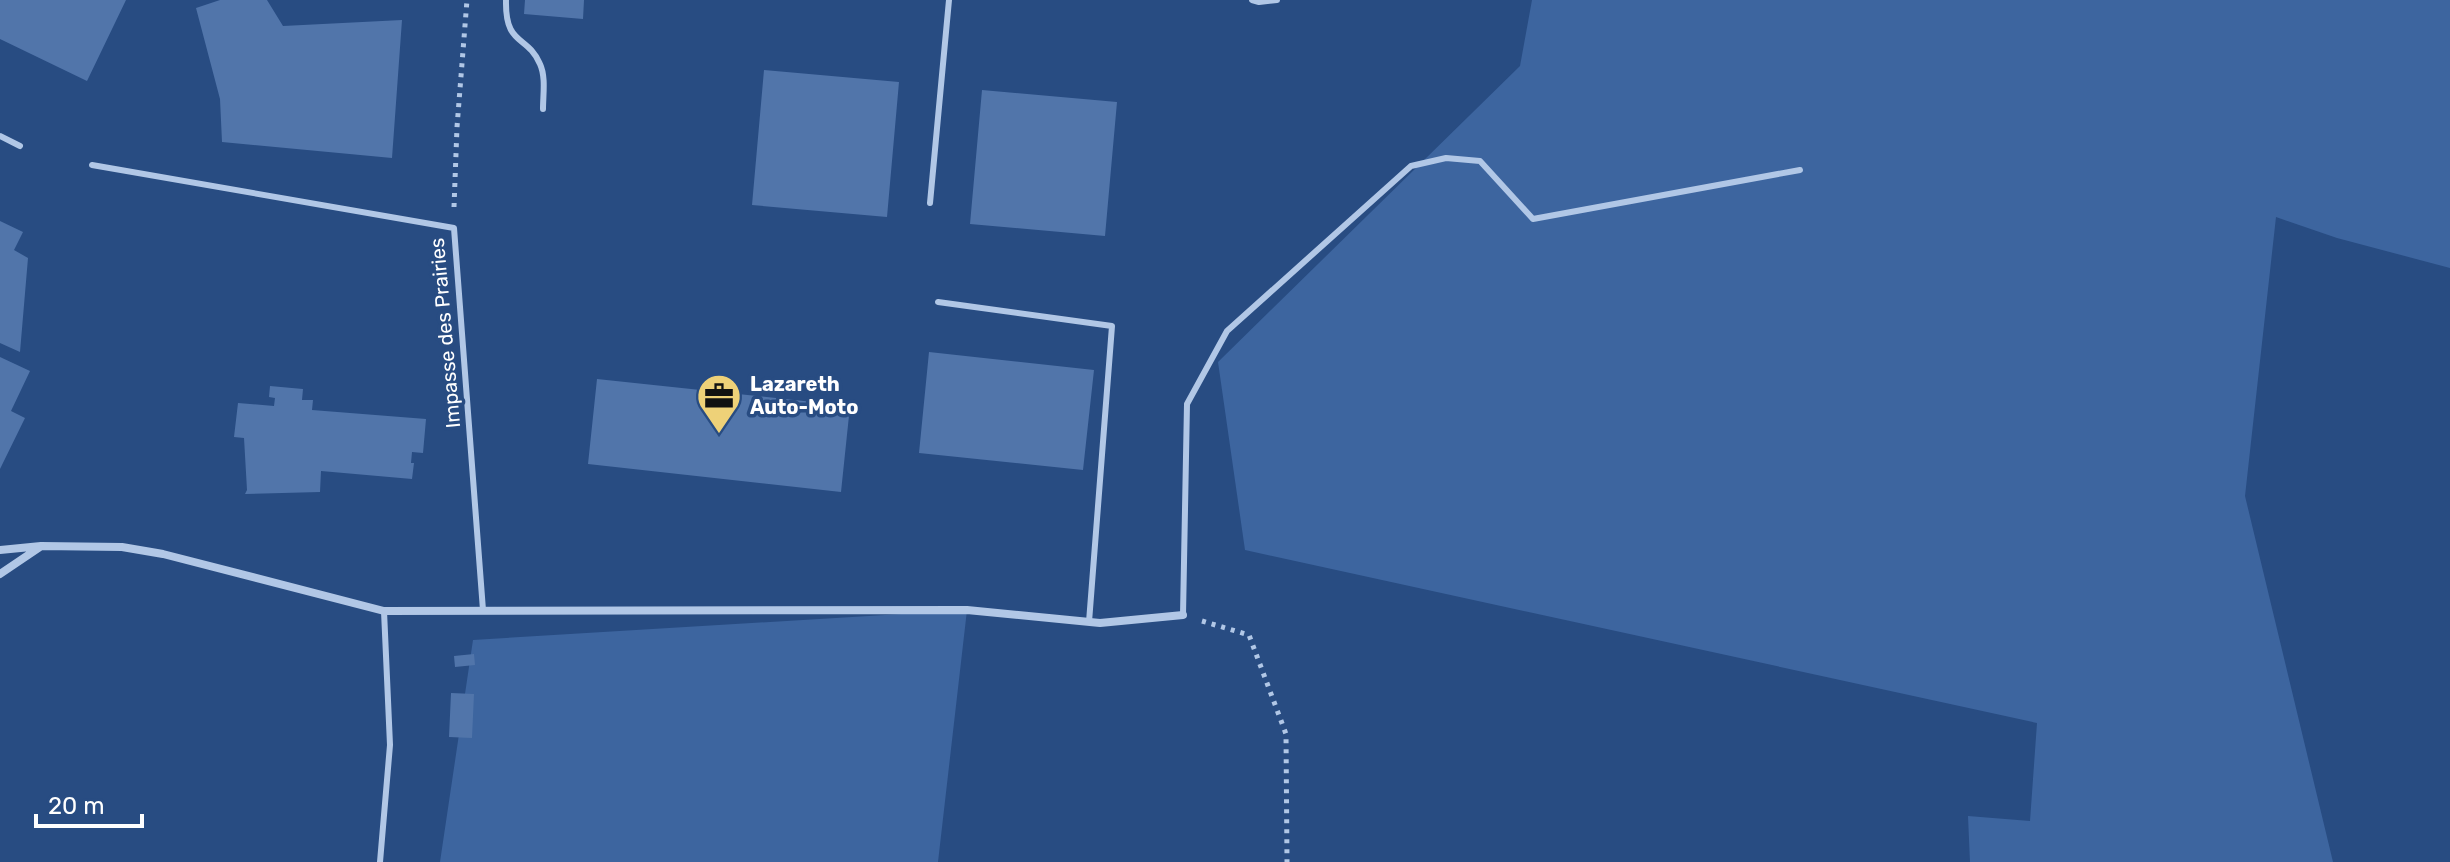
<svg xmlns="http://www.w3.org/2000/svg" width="2450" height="862" viewBox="0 0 2450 862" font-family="Rubik,sans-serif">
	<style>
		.green { fill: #3d659f }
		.building { fill: #5175aa }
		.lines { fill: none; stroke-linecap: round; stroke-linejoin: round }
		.path { stroke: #b1c7e6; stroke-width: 5; stroke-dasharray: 4 6; stroke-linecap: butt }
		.lane { stroke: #b1c7e6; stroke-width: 6 }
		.street { stroke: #b1c7e6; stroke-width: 8 }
		.labels { text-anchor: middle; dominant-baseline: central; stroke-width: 7; stroke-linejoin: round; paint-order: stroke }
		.street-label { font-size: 20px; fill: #fff; stroke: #284c82 }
		.poi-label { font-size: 20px; font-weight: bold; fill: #fff; stroke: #284c82; text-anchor: start }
	</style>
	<rect width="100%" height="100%" fill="#284c82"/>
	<path class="green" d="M1532 0H2450V268L2337 238 2276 217 2245 496 2333 862H1970L1968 816 2030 821 2037 723 1245 550 1218 362 1520 66Z
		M967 610 938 862H440L473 640Z"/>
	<path class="building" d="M0 0H126L87 81 0 39Z
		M220 0H267L283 26 402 20 392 158 222 142 220 99 196 8Z
		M525 0H584L583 19 524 14Z
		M764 70 899 82 887 217 752 205Z
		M982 90 1117 102 1105 236 970 224Z
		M0 221 23 232 14 250 28 258 20 352 0 343Z
		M929 352 1094 370 1083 470 919 453Z
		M0 357 30 371 11 411 25 418 0 469Z
		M597 379 850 406 841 492 588 464Z
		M270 386 303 389 302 400H313L312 410 426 419 423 453 412 452 411 463H414L412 479 321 471 320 492 245 494 247 490 244 438 234 437 238 403 274 406 275 398 269 397Z
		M474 654 475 665 455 667 454 656Z
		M451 693 474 694 472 738 449 737Z"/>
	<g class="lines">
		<path class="path" d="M454 207 457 127 467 0
			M1202 621 1249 635 1286 734 1287 862"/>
		<path class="lane" d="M506 0C505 47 527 34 540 64 546 77 543 95 543 109
			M1252 0 1259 2 1277 0
			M0 136 20 146
			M92 165 454 228 483 610
			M930 203 949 0
			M938 302 1112 326 1089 622
			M1183 615 1187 404 1227 331 1411 166 1446 158 1480 161 1533 219 1800 170
			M380 862 390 745 384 611"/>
		<path class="street" d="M0 550 41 546 122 547 163 554 384 611 967 610 1100 623 1183 615
			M0 574 40 547"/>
	</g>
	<defs>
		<g id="office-pin" transform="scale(2.3)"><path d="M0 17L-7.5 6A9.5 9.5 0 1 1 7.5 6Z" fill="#eed178" stroke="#284c82"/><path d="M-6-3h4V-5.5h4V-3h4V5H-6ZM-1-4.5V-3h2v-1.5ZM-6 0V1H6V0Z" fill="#111"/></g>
	</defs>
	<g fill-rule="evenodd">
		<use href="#office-pin" x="719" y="396"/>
	</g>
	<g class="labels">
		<g class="street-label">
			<text transform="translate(445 333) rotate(-95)">Impasse des Prairies</text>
		</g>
		<g class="poi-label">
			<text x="750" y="384">Lazareth<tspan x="750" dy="23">Auto-Moto</tspan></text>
		</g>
	</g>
	<path d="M36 814v12h106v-12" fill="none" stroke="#ffffff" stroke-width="4"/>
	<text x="48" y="814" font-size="24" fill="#ffffff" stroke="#284c82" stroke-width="6" paint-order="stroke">20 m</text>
</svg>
